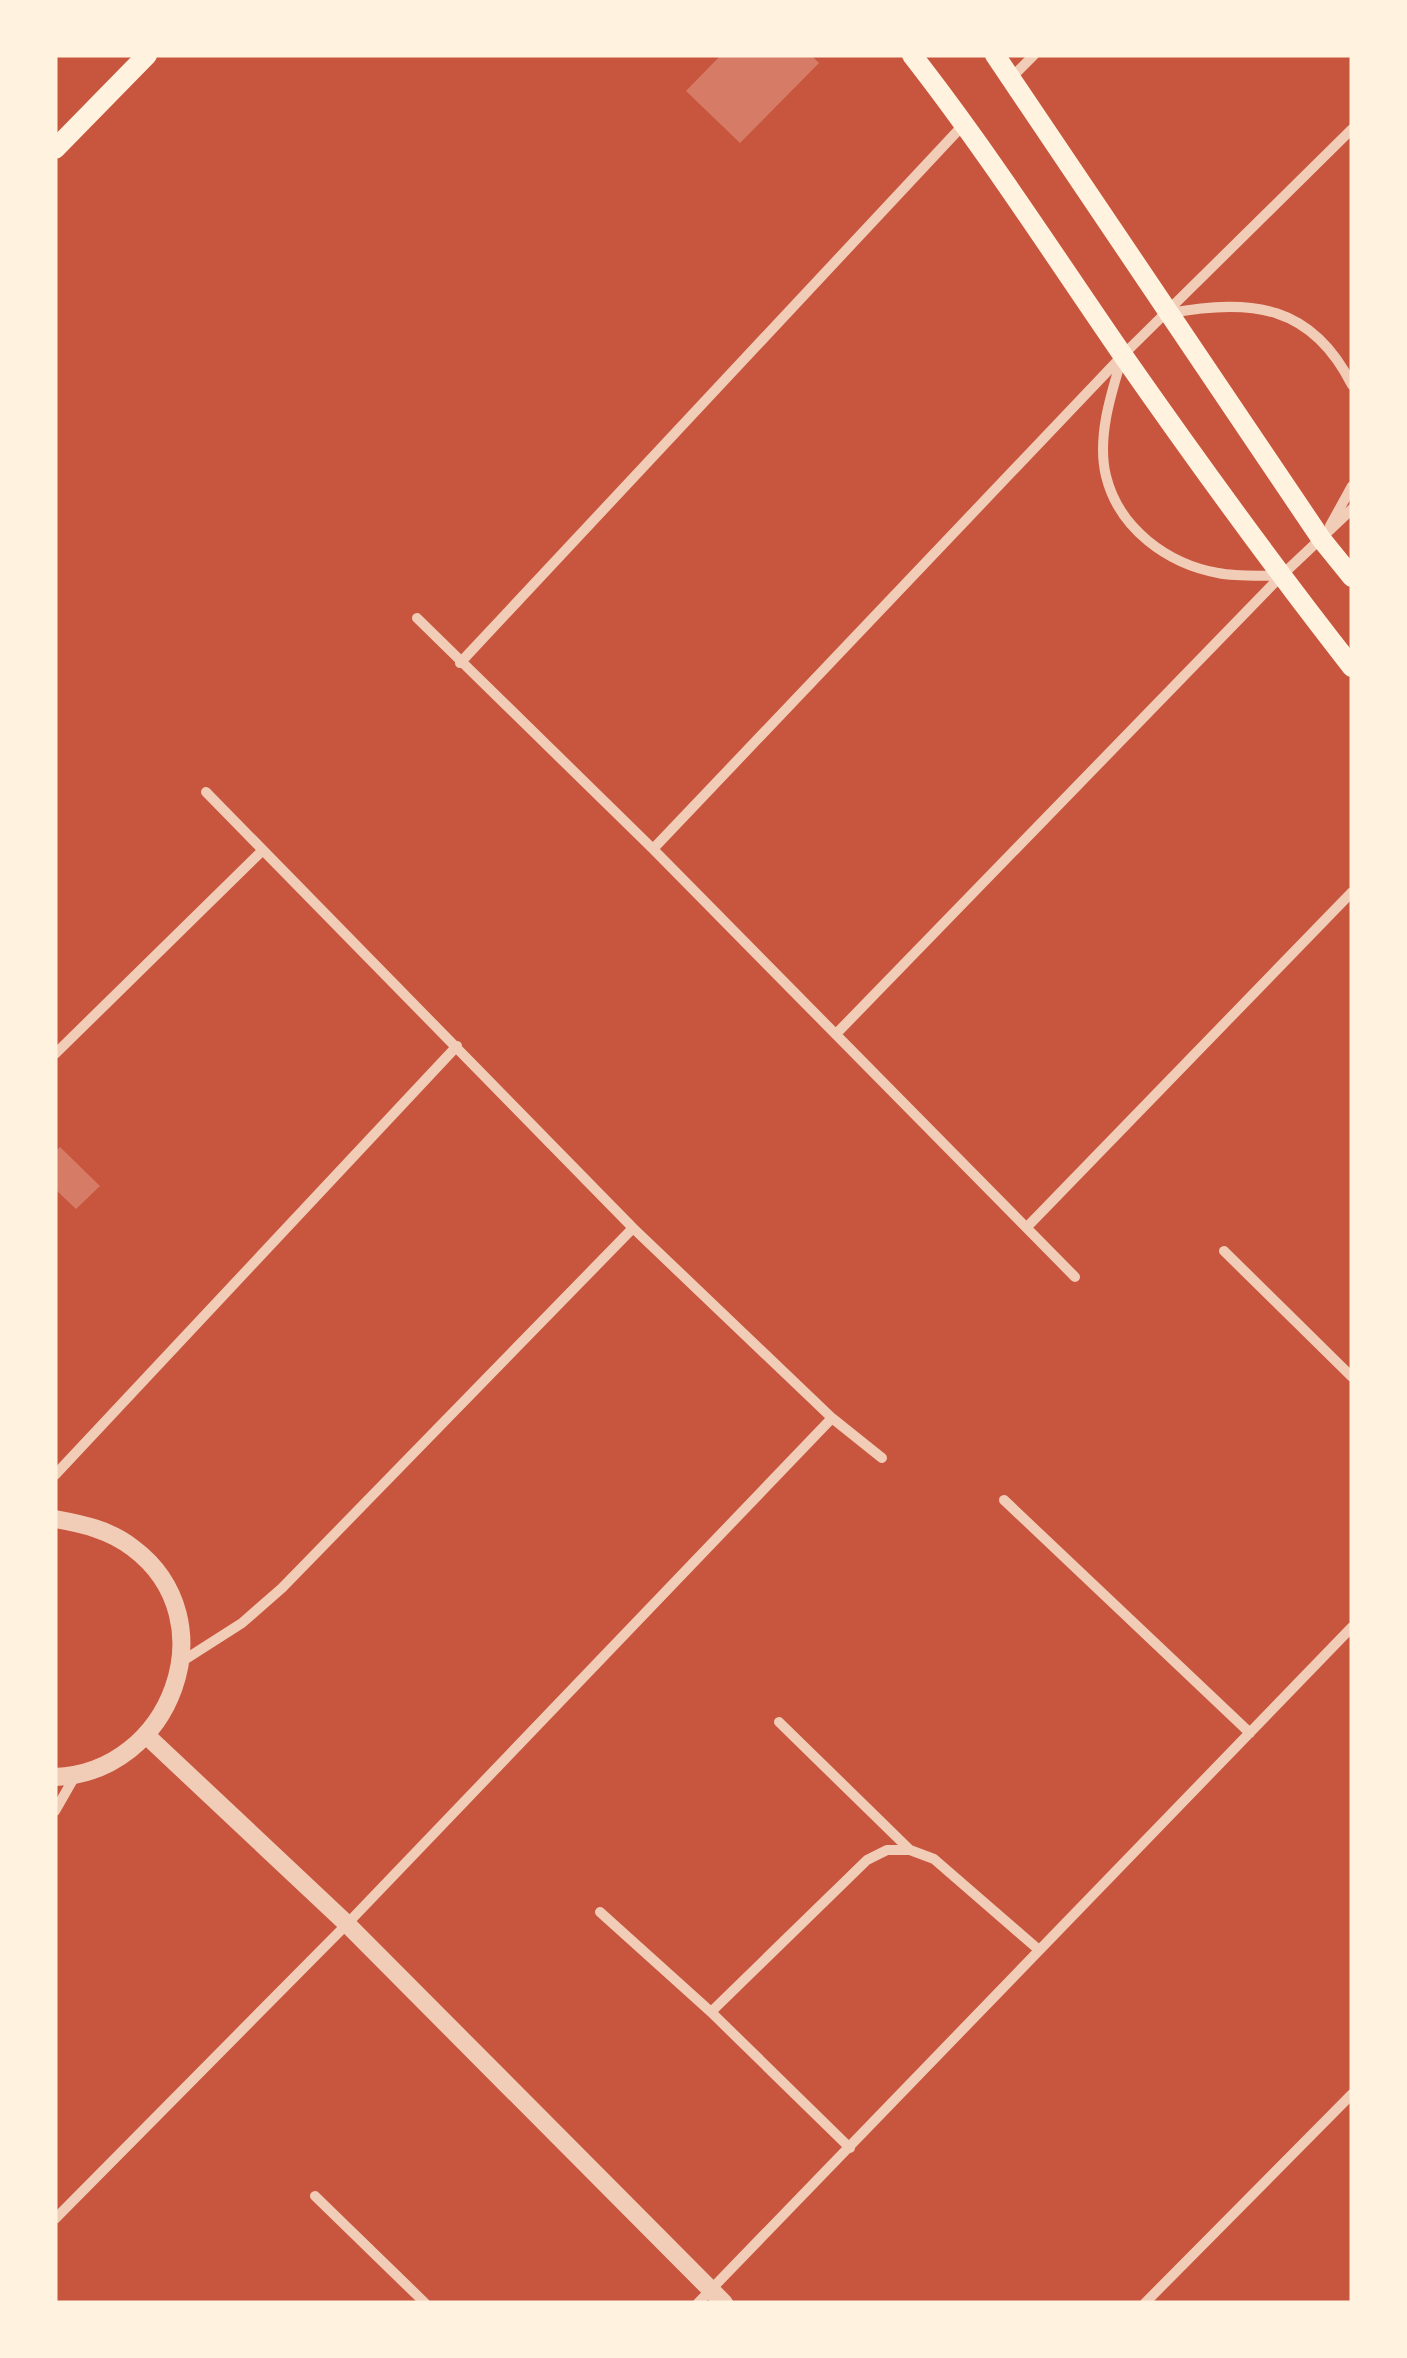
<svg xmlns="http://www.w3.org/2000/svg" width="1407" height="2358" viewBox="0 0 1407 2358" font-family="'Roboto Condensed',sans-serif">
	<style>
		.building { fill: #d67c66 }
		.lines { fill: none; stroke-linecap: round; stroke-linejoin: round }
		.minor { stroke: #f1ccb7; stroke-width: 10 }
		.tertiary { stroke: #f1ccb7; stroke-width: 18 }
		.secondary { stroke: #fff3e0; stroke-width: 20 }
	</style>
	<rect width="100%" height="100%" fill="#c8553d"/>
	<path class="building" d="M721 55H811L819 63 740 143 686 91Z
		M60 1147 100 1186 76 1209 55 1189V1151Z"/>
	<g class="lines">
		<path class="minor" d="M1013 76 1034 55
			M1170 313C1252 298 1312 305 1352 385
			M1121 361C1110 397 1097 439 1106 476 1119 529 1168 564 1218 573 1238 577 1261 575 1281 576
			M1330 526 1352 486
			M417 618 653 849 1075 1277
			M460 663 965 123
			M206 792 633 1228 832 1418 882 1458
			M653 849 1123 355 1352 129
			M836 1034 1281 576 1352 509
			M55 1054 263 850
			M1027 1227 1352 892
			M1224 1251 1352 1377
			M55 1475 457 1046
			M1004 1500 1250 1733
			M181 1662 242 1623 282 1588 633 1228
			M779 1722 910 1850 934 1859 1039 1950
			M55 1811 75 1776
			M600 1912 711 2012 850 2148
			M711 2012 867 1860 887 1850H909
			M315 2196 425 2303
			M55 2219 347 1924 832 1418
			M698 2303 1352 1627
			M1145 2303 1352 2094"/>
		<path class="tertiary" d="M55 1519C83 1524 110 1530 133 1548 229 1620 171 1773 55 1777
			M147 1736 347 1924 724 2303"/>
		<path class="secondary" d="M912 55C987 151 1053 254 1122 354 1196 460 1272 565 1352 667
			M995 55 1322 540 1352 577
			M55 149 147 55"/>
	</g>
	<rect width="1407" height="2358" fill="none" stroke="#fff3e0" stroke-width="115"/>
</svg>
